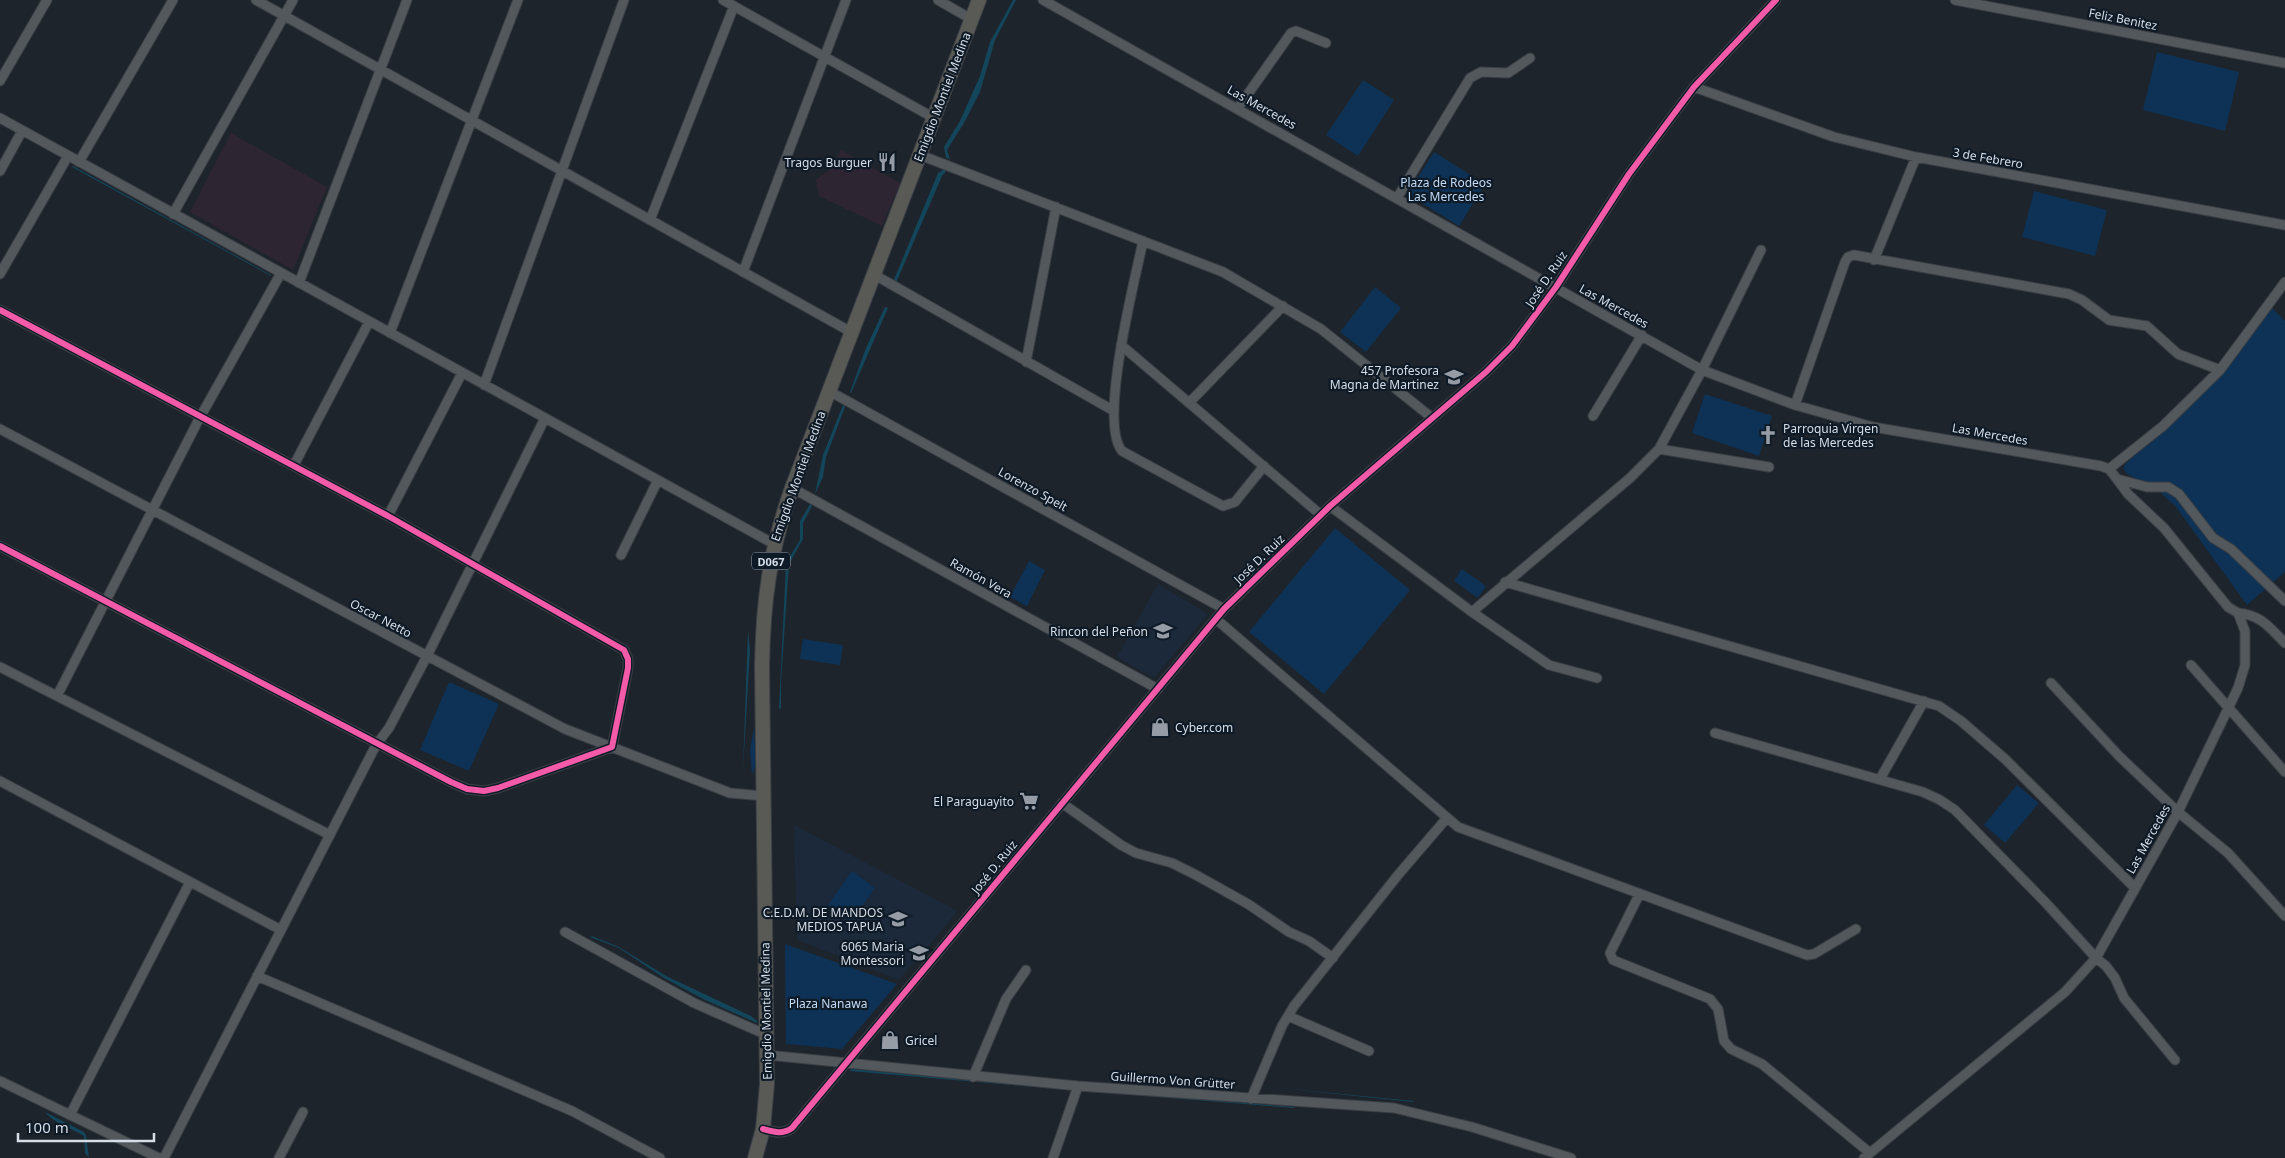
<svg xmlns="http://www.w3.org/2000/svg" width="2285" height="1158" viewBox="0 0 2285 1158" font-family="'Noto Sans',sans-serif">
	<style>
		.built { fill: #1b293a }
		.industrial { fill: #2e2532 }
		.green { fill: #0d3255 }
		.water { fill: #13455b }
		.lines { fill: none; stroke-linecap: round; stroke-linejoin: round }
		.street-casing { stroke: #3a3f45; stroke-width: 11 }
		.primary-casing { stroke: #3a3f45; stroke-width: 16 }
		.street { stroke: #53585d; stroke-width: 9 }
		.primary { stroke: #595a56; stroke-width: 14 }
		.cycleway-casing { stroke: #0f1a27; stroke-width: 9 }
		.cycleway { stroke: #f35aa7; stroke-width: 6 }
		.labels { text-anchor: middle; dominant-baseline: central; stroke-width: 4.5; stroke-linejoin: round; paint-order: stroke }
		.shield { fill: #0f1a27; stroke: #9aa2ad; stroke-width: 1 }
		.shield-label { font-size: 11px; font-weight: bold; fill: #d5dde6 }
		.street-label { font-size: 12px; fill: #d5dde6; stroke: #0f1a27 }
		.poi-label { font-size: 12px; fill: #d5dde6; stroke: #0f1a27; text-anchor: end }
		.park-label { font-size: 12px; fill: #c2dbf6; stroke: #0f1a27 }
	</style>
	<rect width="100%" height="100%" fill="#1e242b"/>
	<path class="built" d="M1158 584 1208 614 1154 678 1117 657Z
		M794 825 958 911 899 980 797 940Z"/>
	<path class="industrial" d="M231 133 327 187 293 270 190 212Z
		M841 150 900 183 882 226 819 196 816 180 830 169Z"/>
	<path class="green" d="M2157 52 2239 72 2225 131 2143 110Z
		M1363 80 1394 100 1358 156 1326 135Z
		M1434 152 1485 184 1459 226 1407 194Z
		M2034 191 2107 210 2095 256 2022 237Z
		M1375 287 1401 308 1366 352 1340 332Z
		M2272 308 2285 321V572L2247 605 2176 507 2157 489 2127 474 2123 468 2126 463 2167 428 2218 377Z
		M1705 394 1772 416 1759 456 1692 433Z
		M1335 528 1410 590 1324 694 1249 632Z
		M1029 561 1045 570 1027 606 1010 597Z
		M1462 569 1486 586 1478 598 1454 581Z
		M803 639 843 645 840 665 800 659Z
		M449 682 499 704 469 771 420 750Z
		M754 727 756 765 752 775 750 750Z
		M2017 785 2039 803 2005 843 1984 825Z
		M852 871 875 888 851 922 828 905Z
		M785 944 897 984 842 1049 786 1044Z"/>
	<path class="water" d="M1013 0H1016L995 40 980 92 964 123 947 150 950 159 946 158 944 147 960 121 980 76 990 42Z
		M73 166 271 275V276L72 167Z
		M944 169 947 170 942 176 896 283 893 282 938 173Z
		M885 307 888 308 851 393 850 392 866 348Z
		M0 316 192 416V417Z
		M843 405 845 407 826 457 823 477 815 494 823 455Z
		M810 504 812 506 803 523V539L789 564 781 681V709L779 708 786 563 800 540V521Z
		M748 629 750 651 743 769Z
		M592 936 619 947 666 976 751 1016 757 1021V1023L705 1000 664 978 619 948 590 937Z
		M851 1069 1072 1090 850 1071Z
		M1261 1086 1414 1101 1413 1102Z
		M1085 1090 1294 1107V1108L1084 1091Z
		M45 1112 84 1132 86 1135 89 1158 85 1153 84 1136C73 1129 52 1122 45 1112Z"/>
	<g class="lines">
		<g class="street-casing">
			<path id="street" d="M256 0 851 332
				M723 0 934 118
				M938 0 971 19
				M1043 0 1702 370 1795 405 1873 427 2101 466 2109 469 2117 479 2147 487H2168L2179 494 2213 538 2231 549 2285 601
				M1955 0 2285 63
				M0 81 47 0
				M1694 87 1834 137 1916 157 2285 225
				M1238 108 1291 33 1296 31 1326 43
				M0 118 774 544
				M920 155 1223 272 1321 329 1431 417
				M79 162 173 0
				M0 171 22 131
				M1397 198 1470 78 1481 72 1508 73 1530 58
				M173 214 293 0
				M650 220 734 6
				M1143 241C1135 280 1098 422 1122 451L1223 506 1235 502 1264 466
				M1874 260 1916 157
				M743 272 846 0
				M0 274 68 156
				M873 274 1114 411
				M299 283 407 0
				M0 310 388 516 624 650 628 659V668L612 747 498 788 484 791 467 789 451 782 0 546
				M390 333 518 0
				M1121 345 1321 515
				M1026 362 1056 207
				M484 385 624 0
				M829 391 1224 609
				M1189 403 1283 306
				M1795 405 1845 262 1848 257 1854 255 2069 294 2082 300 2109 320 2147 326 2178 354 2220 370
				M1593 416 1642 335
				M0 429 565 729 730 793 764 796
				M1659 449 1769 467
				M294 465 369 322
				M2109 469 2163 426 2220 370 2285 282
				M792 488 1158 689
				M1330 506 1472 612 1549 665 1597 678
				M388 516 462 373
				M621 555 658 480
				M1505 582 1939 706 1961 721 2005 759 2135 888
				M1472 612 1630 478 1659 449 1702 370 1761 250
				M2238 613C2261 615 2269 627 2285 643
				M1216 619 1458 827 1807 955 1814 954 1856 929
				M2191 665 2285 772
				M0 667 330 835
				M2051 683 2119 756 2178 812 2228 853 2285 916
				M57 696 198 421 281 273
				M1715 733 1923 792 1940 800 1955 810 2046 903 2096 958 2106 966 2115 978 2124 998 2175 1060
				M1880 779 1924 701
				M0 781 281 930
				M1062 803 1121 845 1136 853 1172 863 1196 875 1248 904 1289 932 1309 941 1333 958
				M1639 895 1610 953 1613 960 1710 999 1718 1009 1724 1041 1731 1049 1762 1064 1870 1153
				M565 932 694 1003 767 1035
				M257 976 572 1111 660 1158
				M1288 1016 1369 1051
				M767 1055 1078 1086 1394 1108 1472 1127 1571 1158
				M973 1077 1006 999 1026 970
				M0 1081 159 1158
				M1251 1099 1282 1026 1294 1006 1398 875 1446 819
				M70 1115 190 882
				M763 1129C774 1132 782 1135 792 1128L1224 609 1330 506 1486 372 1512 346 1556 287 1629 174 1694 87 1776 0
				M164 1158 376 745 389 728 427 656 545 418
				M279 1158 303 1112
				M1053 1158 1078 1086
				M1864 1158 2065 992 2096 958 2178 812 2238 688 2245 665V631L2238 613 2228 607 2164 528 2128 494 2117 479"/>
		</g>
		<g class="primary-casing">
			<path id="primary" d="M755 1158 763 1129 767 1084 762 666C763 600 770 550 792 488L979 0"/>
		</g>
		<use href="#street" class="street"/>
		<use href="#primary" class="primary"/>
		<g class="cycleway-casing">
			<path id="cycleway" d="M0 310 388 516 624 650 628 659V668L612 747 498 788 484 791 467 789 451 782 0 546
				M763 1129C774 1132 782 1135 792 1128L1224 609 1330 506 1486 372 1512 346 1556 287 1629 174 1694 87 1776 0"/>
		</g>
		<use href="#cycleway" class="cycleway"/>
	</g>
	<defs>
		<g id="restaurant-bare" transform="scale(1.5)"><path d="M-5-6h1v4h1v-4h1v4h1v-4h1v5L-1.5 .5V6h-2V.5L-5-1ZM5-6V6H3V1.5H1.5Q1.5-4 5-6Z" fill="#959ca5" stroke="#0f1a27" stroke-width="2.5" paint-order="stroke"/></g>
		<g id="school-bare" transform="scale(1.5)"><path d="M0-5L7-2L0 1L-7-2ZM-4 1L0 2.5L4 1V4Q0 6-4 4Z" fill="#959ca5" stroke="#0f1a27" stroke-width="2.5" paint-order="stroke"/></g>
		<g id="church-bare" transform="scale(1.5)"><path d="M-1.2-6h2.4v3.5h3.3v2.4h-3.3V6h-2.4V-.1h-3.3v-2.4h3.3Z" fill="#959ca5" stroke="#0f1a27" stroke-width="2.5" paint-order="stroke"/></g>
		<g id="shop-bare" transform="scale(1.5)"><path d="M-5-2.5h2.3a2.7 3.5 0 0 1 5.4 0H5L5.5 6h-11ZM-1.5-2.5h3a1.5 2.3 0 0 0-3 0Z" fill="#959ca5" stroke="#0f1a27" stroke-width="2.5" paint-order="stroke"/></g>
		<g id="supermarket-bare" transform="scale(1.5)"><path d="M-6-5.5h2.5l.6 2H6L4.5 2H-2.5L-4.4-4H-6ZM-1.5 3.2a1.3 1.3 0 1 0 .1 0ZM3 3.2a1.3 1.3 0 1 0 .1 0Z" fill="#959ca5" stroke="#0f1a27" stroke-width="2.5" paint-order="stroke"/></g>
		<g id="university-bare" transform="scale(1.5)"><path d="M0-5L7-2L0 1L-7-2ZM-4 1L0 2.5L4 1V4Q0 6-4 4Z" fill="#959ca5" stroke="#0f1a27" stroke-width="2.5" paint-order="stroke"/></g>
	</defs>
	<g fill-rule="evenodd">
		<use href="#restaurant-bare" x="887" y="162"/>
		<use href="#school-bare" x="1454" y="377"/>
		<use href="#church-bare" x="1768" y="435"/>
		<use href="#school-bare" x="1163" y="631"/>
		<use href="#shop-bare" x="1160" y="727"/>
		<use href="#supermarket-bare" x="1029" y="801"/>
		<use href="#university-bare" x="898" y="919"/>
		<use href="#school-bare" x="919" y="953"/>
		<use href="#shop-bare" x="890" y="1040"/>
	</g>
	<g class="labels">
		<rect class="shield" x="752" y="552.5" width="38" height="17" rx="4"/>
		<g class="shield-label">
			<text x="771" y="561">D067</text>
		</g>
		<g class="street-label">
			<text transform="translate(2123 19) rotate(11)">Feliz Benitez</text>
			<text transform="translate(942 97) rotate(-69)">Emigdio Montiel Medina</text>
			<text transform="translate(1262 107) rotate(29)">Las Mercedes</text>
			<text transform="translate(1988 158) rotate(10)">3 de Febrero</text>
			<text transform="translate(1546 279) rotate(-56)">José D. Ruiz</text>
			<text transform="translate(1614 306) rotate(29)">Las Mercedes</text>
			<text transform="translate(1990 434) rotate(10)">Las Mercedes</text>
			<text transform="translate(798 476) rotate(-70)">Emigdio Montiel Medina</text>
			<text transform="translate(1033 489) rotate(29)">Lorenzo Spelt</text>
			<text transform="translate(1259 559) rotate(-44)">José D. Ruiz</text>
			<text transform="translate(981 578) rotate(29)">Ramón Vera</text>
			<text transform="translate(381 618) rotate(28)">Oscar Netto</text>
			<text transform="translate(2148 839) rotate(-61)">Las Mercedes</text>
			<text transform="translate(994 867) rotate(-51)">José D. Ruiz</text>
			<text transform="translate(766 1011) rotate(-91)">Emigdio Montiel Medina</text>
			<text transform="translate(1173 1080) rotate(4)">Guillermo Von Grütter</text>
		</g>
		<g class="poi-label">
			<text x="872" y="162">Tragos Burguer</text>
			<text x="1439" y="370">457 Profesora<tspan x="1439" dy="14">Magna de Martinez</tspan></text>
			<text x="1783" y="428" text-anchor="start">Parroquia Virgen<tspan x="1783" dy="14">de las Mercedes</tspan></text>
			<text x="1148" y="631">Rincon del Peñon</text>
			<text x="1175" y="727" text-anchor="start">Cyber.com</text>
			<text x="1014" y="801">El Paraguayito</text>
			<text x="883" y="912">C.E.D.M. DE MANDOS<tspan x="883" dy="14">MEDIOS TAPUA</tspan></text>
			<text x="904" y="946">6065 Maria<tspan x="904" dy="14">Montessori</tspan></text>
			<text x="905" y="1040" text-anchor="start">Gricel</text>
		</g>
		<g class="park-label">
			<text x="1446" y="182">Plaza de Rodeos<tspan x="1446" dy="14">Las Mercedes</tspan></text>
			<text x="828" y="1003">Plaza Nanawa</text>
		</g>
	</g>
	<path d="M18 1133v8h136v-8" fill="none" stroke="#d5dde6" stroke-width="2.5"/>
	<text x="25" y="1133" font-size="15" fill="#d5dde6" stroke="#0f1a27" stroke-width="4" paint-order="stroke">100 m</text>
</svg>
